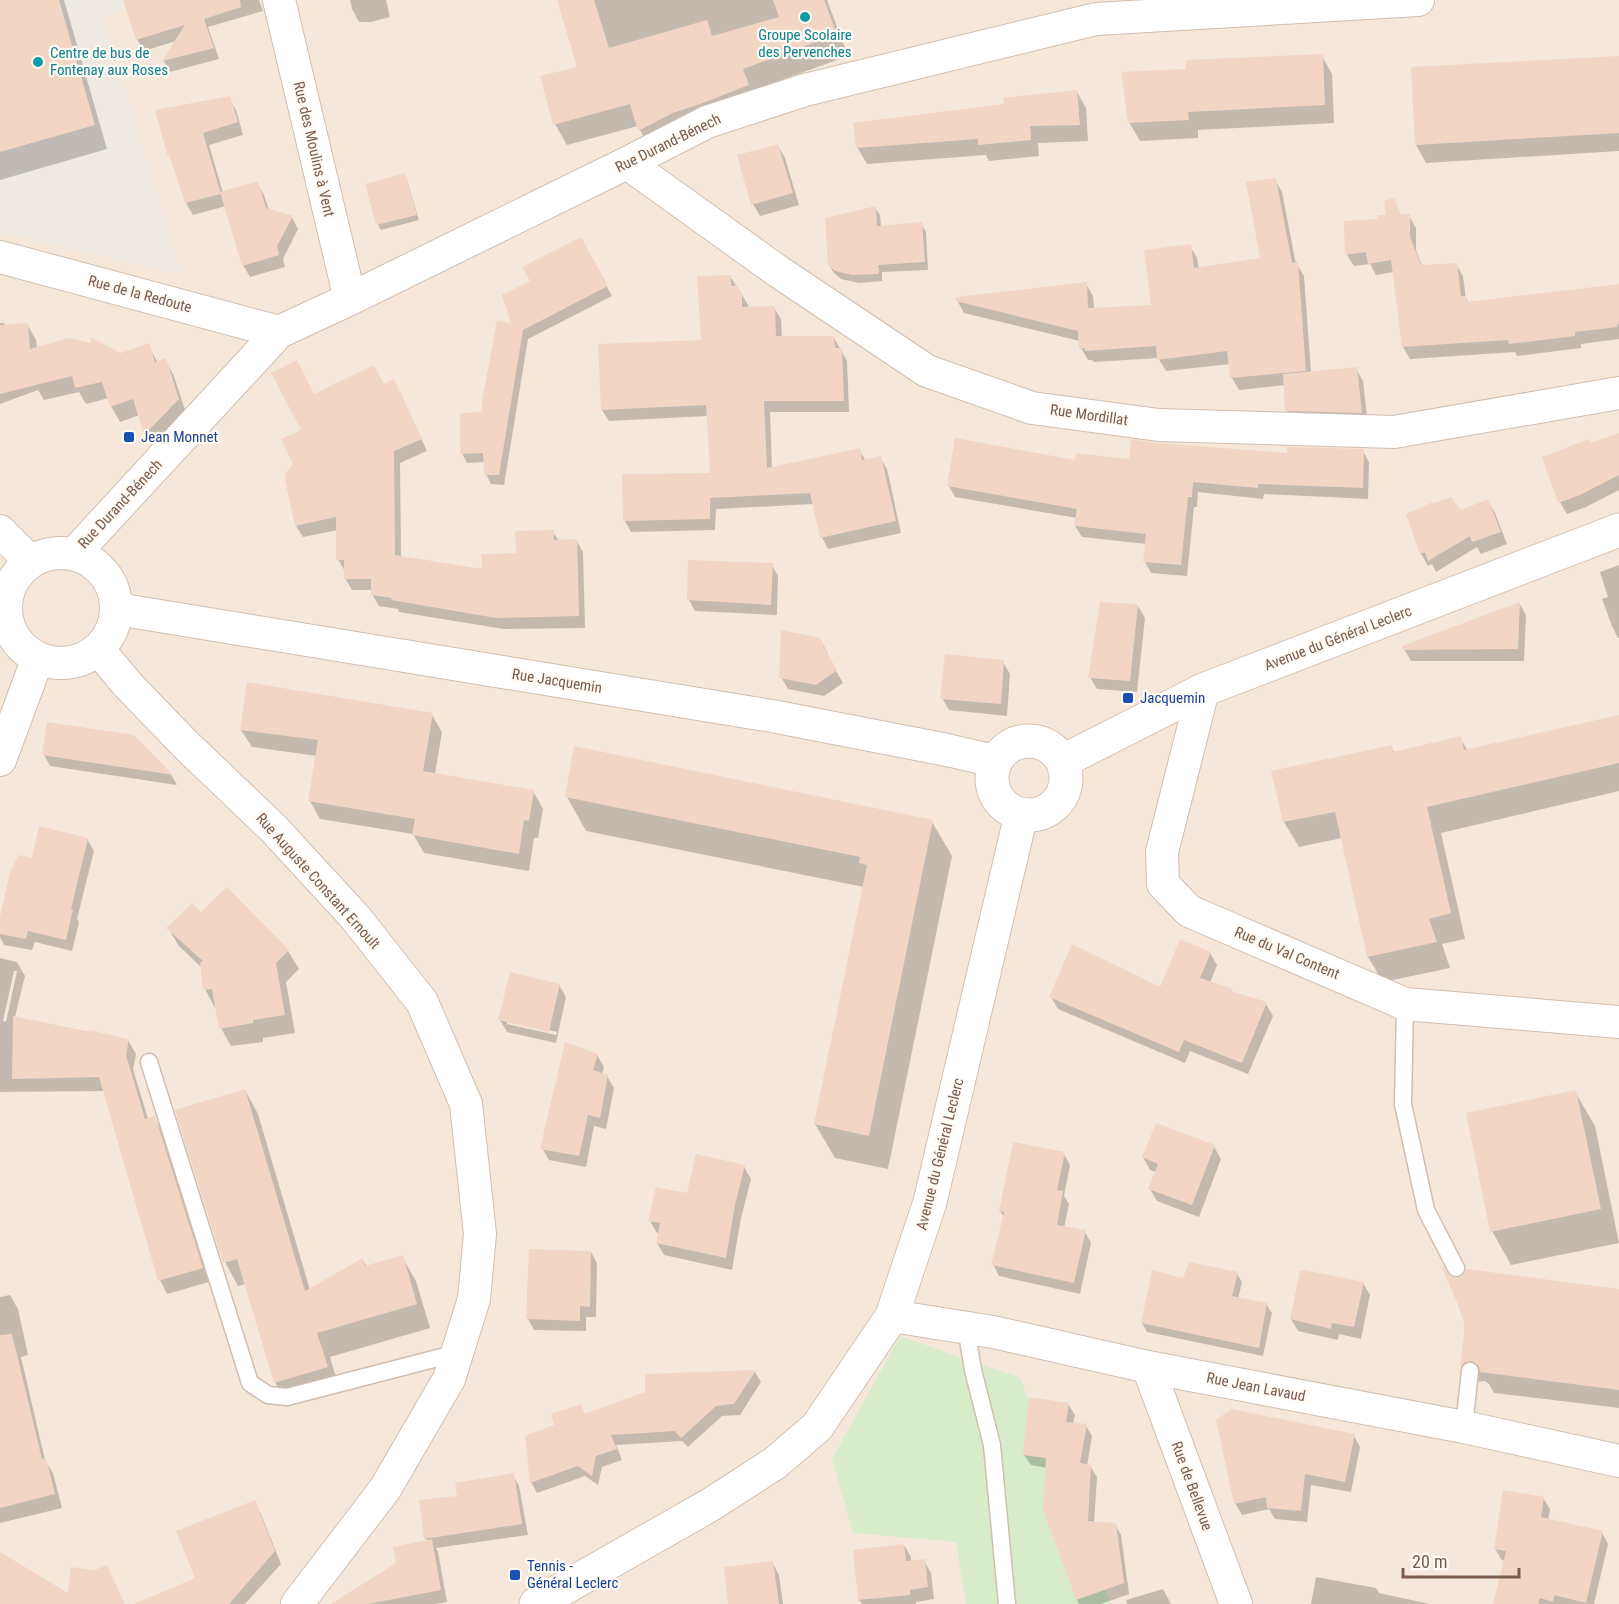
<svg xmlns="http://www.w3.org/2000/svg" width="1619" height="1604" viewBox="0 0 1619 1604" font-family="'Roboto Condensed',sans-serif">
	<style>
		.residential { fill: #f5e8da }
		.industrial { fill: #efe9e4 }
		.green { fill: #d8ecc9 }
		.shadow { fill: #0003; fill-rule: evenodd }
		.building { fill: #f3d5c3 }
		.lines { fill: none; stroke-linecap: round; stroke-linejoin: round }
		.lane-casing { stroke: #d1beb0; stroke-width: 19 }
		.street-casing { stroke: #d1beb0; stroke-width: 34 }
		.secondary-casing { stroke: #d6c0b0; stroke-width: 35 }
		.lane { stroke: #fff; stroke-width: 16 }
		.street { stroke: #fff; stroke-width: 32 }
		.secondary { stroke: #fff; stroke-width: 33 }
		.culture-dot { fill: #0f9aa8; stroke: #fffaf3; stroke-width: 2 }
		.transit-dot { fill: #1a4fb4; stroke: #fffaf3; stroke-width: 2 }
		.labels { text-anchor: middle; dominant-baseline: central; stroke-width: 4.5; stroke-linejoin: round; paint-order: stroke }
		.culture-label { font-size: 15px; fill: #0d838f; stroke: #fffaf3 }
		.street-label { font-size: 15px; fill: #7a5c4d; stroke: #fffaf3 }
		.transit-label { font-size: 15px; fill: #164399; stroke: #fffaf3; text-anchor: start }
	</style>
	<rect width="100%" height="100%" fill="#fdf6ec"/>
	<path class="residential" d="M0 0H1619V1604H0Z"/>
	<path class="industrial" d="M0 0H123L126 9 103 16 182 276 0 232Z"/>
	<path class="green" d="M900 1336 1020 1378 1111 1604H966L956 1542 853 1533 832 1459Z"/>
	<path class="shadow" d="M0 0H64L107 149 0 180Z
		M125 0H259L263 11 208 27 219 59 170 72 164 61 176 41 144 51 137 39Z
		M350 0H386L390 17 371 22H359L352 9Z
		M559 0H827L848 56 754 90 651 152 638 126 567 145 555 124 578 68Z
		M1322 56 1332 74 1334 123 1198 130V138L1140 141 1129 122 1188 71Z
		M1619 58V151L1426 163 1416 145Z
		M1077 92 1086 108 1088 141 1038 143 1039 156 989 161 986 155 867 164 857 147 1006 105Z
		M229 98 236 110 243 135 209 145 223 193 257 183 264 195 269 210 292 217 298 229 283 259 285 267 250 277 243 265 226 206 193 215 186 203 173 161 169 154Z
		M778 146 785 158 799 205 760 216 753 204Z
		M404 174 407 180 419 220 381 230 378 225 367 185Z
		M1275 180 1282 192 1296 264H1297L1304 276 1311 373 1356 369 1363 381 1368 425 1294 423 1287 410 1285 385 1239 390 1232 378 1230 364 1166 371 1158 358 1094 362 1092 360H1088L1081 348 1080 341 964 313 957 300 1086 284 1093 296 1094 309 1153 306 1190 246 1197 258 1199 269 1262 260Z
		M1393 200 1402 216H1409L1416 228V250L1422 266 1456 264 1463 276 1466 298 1469 304 1619 285V339L1581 344V348L1517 356 1515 352 1410 359 1403 347 1394 272 1376 275 1370 264 1354 266 1347 255 1379 221 1388 216Z
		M875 208 880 215 881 227 921 224 926 232 928 270 882 272V281L859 283 841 279 834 273 829 265Z
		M581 239 612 296 528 339 504 485 491 484 486 474 485 462 467 463 462 453 484 413 514 325Z
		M730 276 744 298 748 305V309L774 308 781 319 782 338H834L847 361 849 412H770L772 469 859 450 866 461 880 458 887 469 901 533 828 549 822 537 814 504 716 509 715 530 631 532 625 521 711 474 708 416 609 421 602 410 703 342Z
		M0 323H4L6 326 27 324 36 340 37 349 121 355 148 345 158 363 165 360 174 376 187 416 154 449 145 434 140 415 120 422 111 406 109 398 86 404 79 392 44 400 38 390 0 404Z
		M384 386 400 392 427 451 400 463 401 558 484 571 517 555 553 532 559 541 576 540 583 552 585 628 504 629 399 612 398 609 379 606 372 594V590H352L345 578V571L338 560V530L303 537 296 526 286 480 295 464 303 430 314 395Z
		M1619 434V490L1586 507 1567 514 1560 502 1591 445Z
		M1363 451 1369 462 1368 499 1264 494 1263 499 1198 492 1197 507H1194L1187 576 1151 573 1145 562 1146 544 1082 537 1075 526 1077 518 955 497 949 486 1076 461 1289 455Z
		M1488 501 1495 513 1507 544 1481 554 1477 547 1436 572 1432 564 1428 566 1421 554 1408 514 1461 511Z
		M772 565 778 576 777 615 695 611 689 600Z
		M1619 565V638H1618L1612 626 1602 599 1608 597 1600 572Z
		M1519 603 1526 615 1524 661H1411L1404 649Z
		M1138 606 1145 618 1137 692 1097 689 1090 677Z
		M820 639 827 652 829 659 843 683 824 696 788 689 781 677Z
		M1003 662 1010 674 1007 716 949 710 942 698Z
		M432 715 442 732 435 774 533 791 543 809 538 838H534L529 871 424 853 413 834 320 819 310 801 317 756 252 747 241 730Z
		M1619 716V791L1441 833 1465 939 1442 944 1450 968 1383 982 1368 957 1342 838 1299 847 1284 822 1273 772 1391 747 1395 753 1460 737 1467 750Z
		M133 736 172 776 177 785 50 766 44 755Z
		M567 797 932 822 952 856 888 1169 835 1158 815 1124 864 887 586 831Z
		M87 839 94 851 77 919 79 922 72 951 35 942 32 950 4 945 0 937V923L33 860Z
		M201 915 288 951 299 969 286 982 295 1033 263 1038V1042L231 1046 221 1028 217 1007 215 1008 205 989 202 968 179 946 168 928Z
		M1210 953 1217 965 1210 983 1230 989 1233 994 1266 1004 1273 1016 1248 1074 1190 1051 1185 1063 1058 1009 1051 997 1161 989Z
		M0 958 17 962 25 976 15 1017 128 1040 136 1054 133 1069 148 1119 154 1118 162 1131 209 1282 167 1294 160 1280 104 1091 0 1092ZM14 971H17L6 1022 3 1021Z
		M559 985 566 997 556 1043 507 1032 500 1020ZM507 1021 557 1032 556 1035 507 1024Z
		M597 1055 604 1067 602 1074 607 1076 614 1088 606 1129 594 1126 586 1167 549 1160 542 1148Z
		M245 1090 258 1114 310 1290 363 1260 367 1267 402 1257 416 1281 430 1328 330 1357 340 1391 289 1406 275 1382 246 1284 238 1286 225 1262Z
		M1575 1092 1595 1126 1619 1243 1511 1265 1492 1231Z
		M1214 1147 1221 1159 1199 1217 1157 1201 1150 1189 1156 1172 1150 1170 1143 1157Z
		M1064 1154 1070 1165 1064 1196 1069 1204 1064 1228 1085 1232 1091 1243 1080 1294 999 1276 993 1264 1004 1217 1000 1211Z
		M744 1167 751 1179 741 1218 732 1270 664 1255 657 1243 659 1233H657L650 1221 688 1195Z
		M591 1252 597 1263 596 1317H586V1331L534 1330 528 1319Z
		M1237 1274 1242 1282 1238 1299 1266 1304 1272 1313 1263 1356 1147 1332 1142 1323 1184 1279Z
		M1449 1278 1619 1290V1408L1494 1393 1489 1384 1485 1381 1477 1382 1473 1387 1462 1367 1466 1336 1465 1323Z
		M1363 1283 1370 1295 1361 1339 1339 1334 1338 1340 1298 1331 1291 1319Z
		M0 1295V1297L10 1295 18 1309 28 1355 21 1357 45 1460 53 1473 62 1508 0 1523Z
		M755 1372 761 1382 740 1415 722 1416 688 1447 682 1441 616 1445 622 1460 602 1467 598 1485 585 1476 537 1493 531 1482 556 1426 580 1406 585 1415Z
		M1068 1404 1075 1415 1073 1424 1086 1426 1092 1436 1087 1466H1090L1097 1477 1094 1523 1115 1524 1121 1535 1129 1594 1101 1604H1079L1077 1600 1044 1509 1047 1468 1031 1465 1024 1455Z
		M1354 1436 1360 1447 1351 1492 1311 1485 1307 1522 1275 1519 1269 1509 1242 1515 1235 1503Z
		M513 1475 519 1486 528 1535 436 1548 438 1552 447 1602 435 1604H334L398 1564 427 1541 426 1538 459 1498Z
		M1543 1498 1550 1509 1548 1520 1602 1533 1608 1544 1594 1604H1511L1505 1561 1502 1560 1495 1549Z
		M254 1502 261 1514 281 1564 245 1604H137L197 1579Z
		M904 1545 911 1557V1562L924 1561 931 1573 934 1599 916 1602V1604H862L859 1600 854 1551Z
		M772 1562 779 1575 783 1604H729Z
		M1316 1577 1376 1588 1379 1593 1430 1604H1311Z
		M1163 1589 1171 1604H1127L1126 1600Z"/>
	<path class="building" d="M0 0H59L95 125 0 152Z
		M123 0H240L241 7 204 19 214 48 162 61 185 25 136 40Z
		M557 0H594L609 48 707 20 712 36 779 17 773 0H824L837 34 743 69 749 85 700 104 673 113 638 131 630 104 553 125 540 76 577 67Z
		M1323 54 1325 105 1188 112 1189 120 1128 123 1121 72 1186 69V60Z
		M1619 56V133L1415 145 1411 67Z
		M1077 90 1080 125 1030 126 1031 140 978 145V139L856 148 853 123 1004 104 1003 98Z
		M230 96 238 122 203 133 221 194 185 203 169 154H167L155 110Z
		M778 144 793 193 751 205 737 155Z
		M405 173 417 215 376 225 365 184Z
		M1276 178 1292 263 1298 262 1306 371 1230 378 1227 351 1157 360 1156 346 1085 351V348L1079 349 1078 331 955 301 956 297 1087 282 1088 308 1151 305 1144 250 1191 244 1194 268 1260 258 1246 182Z
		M258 181 266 208 293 216 277 246 279 255 242 266 220 192Z
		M1394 198 1401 214H1410V237L1421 265 1457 263 1461 296H1466L1467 302 1619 284V324H1617V327L1575 332V336L1509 344 1508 340 1402 347 1391 260 1368 264 1366 252 1345 255 1344 221 1378 219V215H1386L1384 201Z
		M876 206 877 226 922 222 925 262 878 265 879 274 852 275 835 271 828 265 825 218Z
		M581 237 608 286 523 330 499 475H484L483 453 460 454V413L482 412V401L497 320 511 323 502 295 530 281 522 267Z
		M731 275V286L738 285 739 292H742V307L775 306 776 336H834L835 348H842L844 401H764L767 468 860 448 862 460 881 456 896 521 820 538 810 493 710 498V519L623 521 622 474 710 473 706 405 601 410 598 344 701 340 697 276Z
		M28 323 30 349 69 338 91 343 90 337 121 353 149 343 155 362 166 358 179 399 144 435 133 399 110 407 102 382 75 388 72 376 0 394V325Z
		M297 360 314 394 374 365 384 384 394 379 422 439 394 451 395 555 482 569 481 554 516 553 515 533 516 531 554 530V540L577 539 579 616 496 618 391 600 392 598 371 595V579H344V560H336V517L295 526 285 480 286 473 293 464 281 439 301 430 271 373Z
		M1357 367 1362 413 1285 411 1283 374Z
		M1619 433V475L1580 495 1558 503 1542 457 1589 439 1590 443Z
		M955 438 1075 460 1076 453 1129 459 1131 439 1157 443 1287 453V447L1364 449 1363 488 1258 484V488L1193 482 1192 497H1188L1181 565 1143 562 1146 534 1074 526 1077 509 947 486Z
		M1451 497 1461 510 1488 499 1501 532 1472 542 1470 536 1428 561 1425 552 1420 554 1406 514 1433 502 1434 503Z
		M688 560 773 563 771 605 687 600Z
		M1100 602 1138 604 1130 681 1088 678Z
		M1520 602 1518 649 1403 650 1402 646Z
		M781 630 821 638 823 646 837 670 816 685 779 678Z
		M945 654 1004 660 1001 704 940 699Z
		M247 682 433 713 423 771 534 790 529 821 524 820 519 854 412 835 415 819 308 801 318 740 240 730Z
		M1619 715V763L1427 807 1451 913 1429 919 1437 942 1367 957 1335 812 1283 822 1271 771 1392 745 1393 752 1461 736 1464 750Z
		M47 722 134 735 173 775 42 755Z
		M574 746 933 820 869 1136 814 1124 867 865 859 863 860 857 565 797Z
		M39 826 88 838 71 909H73L66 940 28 931 26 939 0 934V917L10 872 19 855 32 858Z
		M227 887 289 950 276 963 285 1015 253 1020V1023L219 1029 212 989 203 990 200 963 203 961 166 928 192 903 201 912Z
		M1180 939 1211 952 1200 978 1231 988 1230 991 1267 1002 1242 1063 1184 1040 1179 1052 1049 997 1072 944 1160 987Z
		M510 972 560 984 549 1032 498 1020Z
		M13 1016 89 1032V1030L129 1039 126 1055 145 1119 155 1116 203 1268 158 1281 99 1077 12 1079Z
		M565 1042 598 1054 593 1070 608 1075 600 1118 588 1115 579 1156 540 1149Z
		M245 1089 305 1291 363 1258 365 1266 403 1255 417 1304 317 1333 328 1367 274 1383 237 1259 223 1263 175 1110Z
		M1576 1090 1601 1209 1490 1232 1466 1113Z
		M1156 1123 1215 1145 1192 1205 1148 1189 1158 1164 1142 1157Z
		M1013 1142 1065 1152 1057 1190 1063 1191 1057 1225 1086 1230 1074 1283 991 1265 1004 1212 999 1211Z
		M696 1154 745 1165 735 1205 726 1258 656 1243 660 1223 648 1221 656 1187 687 1193Z
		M529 1249 591 1251 590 1307 580 1306V1321L526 1319Z
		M1189 1262 1238 1272 1232 1296 1267 1303 1259 1348 1141 1323 1152 1270 1183 1278Z
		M1441 1266H1443L1450 1276 1455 1278 1461 1277 1466 1269 1619 1289V1390L1480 1372 1479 1366 1472 1361 1465 1362 1460 1367 1464 1336V1323L1461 1311Z
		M1304 1270 1364 1282 1354 1327 1332 1323 1331 1329 1290 1319 1300 1271H1304Z
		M12 1334 42 1459 46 1458 55 1494 0 1508V1335Z
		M756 1370 734 1404 716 1406 681 1438 675 1431 611 1435 617 1449 596 1456 592 1476 578 1466 530 1483 525 1436 554 1425 551 1414 581 1404 584 1414 645 1392V1374Z
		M1029 1397 1069 1403 1066 1422 1087 1424 1080 1463 1091 1465 1088 1521 1116 1523 1124 1583 1076 1600 1043 1509 1046 1458 1023 1455Z
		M1231 1409 1355 1434 1345 1482 1305 1474 1301 1511 1267 1508 1266 1497 1234 1504 1216 1420Z
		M514 1473 522 1524 424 1539 419 1500 457 1496 455 1483Z
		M1503 1490 1544 1497 1541 1517 1603 1531 1586 1603 1554 1595 1553 1602 1540 1598 1538 1604H1493L1506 1551 1494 1549Z
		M255 1500 275 1551 229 1604H134L195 1578 176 1531Z
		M432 1539 441 1590 368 1604H331L396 1563 393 1547Z
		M904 1544 906 1561 925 1559 928 1587 910 1590V1595L858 1600 853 1550Z
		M0 1552 68 1593 71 1567 95 1570 107 1565 125 1604H0Z
		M773 1561 779 1604H728L724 1567Z"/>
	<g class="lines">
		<g class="lane-casing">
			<path id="lane" d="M1405 1004 1403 1104 1426 1210 1456 1268
				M149 1062 250 1383 268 1395 287 1397 457 1353
				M966 1327 973 1370 992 1445 1007 1604
				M1464 1427 1470 1371"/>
		</g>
		<g class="street-casing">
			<path id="street" d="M279 0 350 299
				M627 163 779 272 927 371 1032 408 1159 425 1394 432 1619 393
				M0 257 279 332
				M0 531 30 561
				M6 608a55 55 0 1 1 110 0a55 55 0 1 1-110 0Z
				M74 554 279 332 350 299 627 163 707 122 805 90 1096 19 1418 0
				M117 609 772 716 947 750 995 761
				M98 649 128 685 186 745 273 828 355 917 422 1002 466 1104 480 1234 474 1299 449 1379 385 1489 297 1604
				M1203 690 1162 852 1163 884 1189 911 1405 1004 1619 1022
				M0 760 38 658
				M892 1316 993 1332 1148 1367 1464 1427 1619 1461
				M1148 1367 1236 1604"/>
		</g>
		<g class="secondary-casing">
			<path id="secondary" d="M992 778a37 37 0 1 1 74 0a37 37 0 1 1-74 0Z
				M1063 761 1203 690 1619 530
				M536 1604 710 1505 775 1463 817 1427 892 1316 930 1202 1021 815"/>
		</g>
		<use href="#lane" class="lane"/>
		<use href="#street" class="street"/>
		<use href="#secondary" class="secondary"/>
	</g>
	<g class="culture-dot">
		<circle cx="805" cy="17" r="6"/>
		<circle cx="38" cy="62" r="6"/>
	</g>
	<g class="transit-dot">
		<rect x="123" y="431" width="12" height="12" rx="3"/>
		<rect x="1122" y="692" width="12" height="12" rx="3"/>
		<rect x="509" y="1569" width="12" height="12" rx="3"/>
	</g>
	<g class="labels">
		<g class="culture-label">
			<text x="805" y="35">Groupe Scolaire<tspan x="805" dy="17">des Pervenches</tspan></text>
			<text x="50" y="53" text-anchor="start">Centre de bus de<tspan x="50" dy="17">Fontenay aux Roses</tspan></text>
		</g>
		<g class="street-label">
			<text transform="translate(668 143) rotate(-26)">Rue Durand-Bénech</text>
			<text transform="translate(314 149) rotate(77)">Rue des Moulins à Vent</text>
			<text transform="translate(140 294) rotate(15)">Rue de la Redoute</text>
			<text transform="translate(1089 415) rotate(8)">Rue Mordillat</text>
			<text transform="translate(120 504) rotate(-47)">Rue Durand-Bénech</text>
			<text transform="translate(1338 638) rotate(-21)">Avenue du Général Leclerc</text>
			<text transform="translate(557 681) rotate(9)">Rue Jacquemin</text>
			<text transform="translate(318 881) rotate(48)">Rue Auguste Constant Ernoult</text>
			<text transform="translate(1287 953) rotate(23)">Rue du Val Content</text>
			<text transform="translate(940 1154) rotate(-76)">Avenue du Général Leclerc</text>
			<text transform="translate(1256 1387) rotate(11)">Rue Jean Lavaud</text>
			<text transform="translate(1192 1486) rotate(70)">Rue de Bellevue</text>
		</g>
		<g class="transit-label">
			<text x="141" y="437">Jean Monnet</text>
			<text x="1140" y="698">Jacquemin</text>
			<text x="527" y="1566">Tennis -<tspan x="527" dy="17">Général Leclerc</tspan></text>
		</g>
	</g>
	<path d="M1403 1568v9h116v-9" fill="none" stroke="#7a5c4d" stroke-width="3"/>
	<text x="1412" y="1568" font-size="18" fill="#7a5c4d" stroke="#fffaf3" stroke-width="4.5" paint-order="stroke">20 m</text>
</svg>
